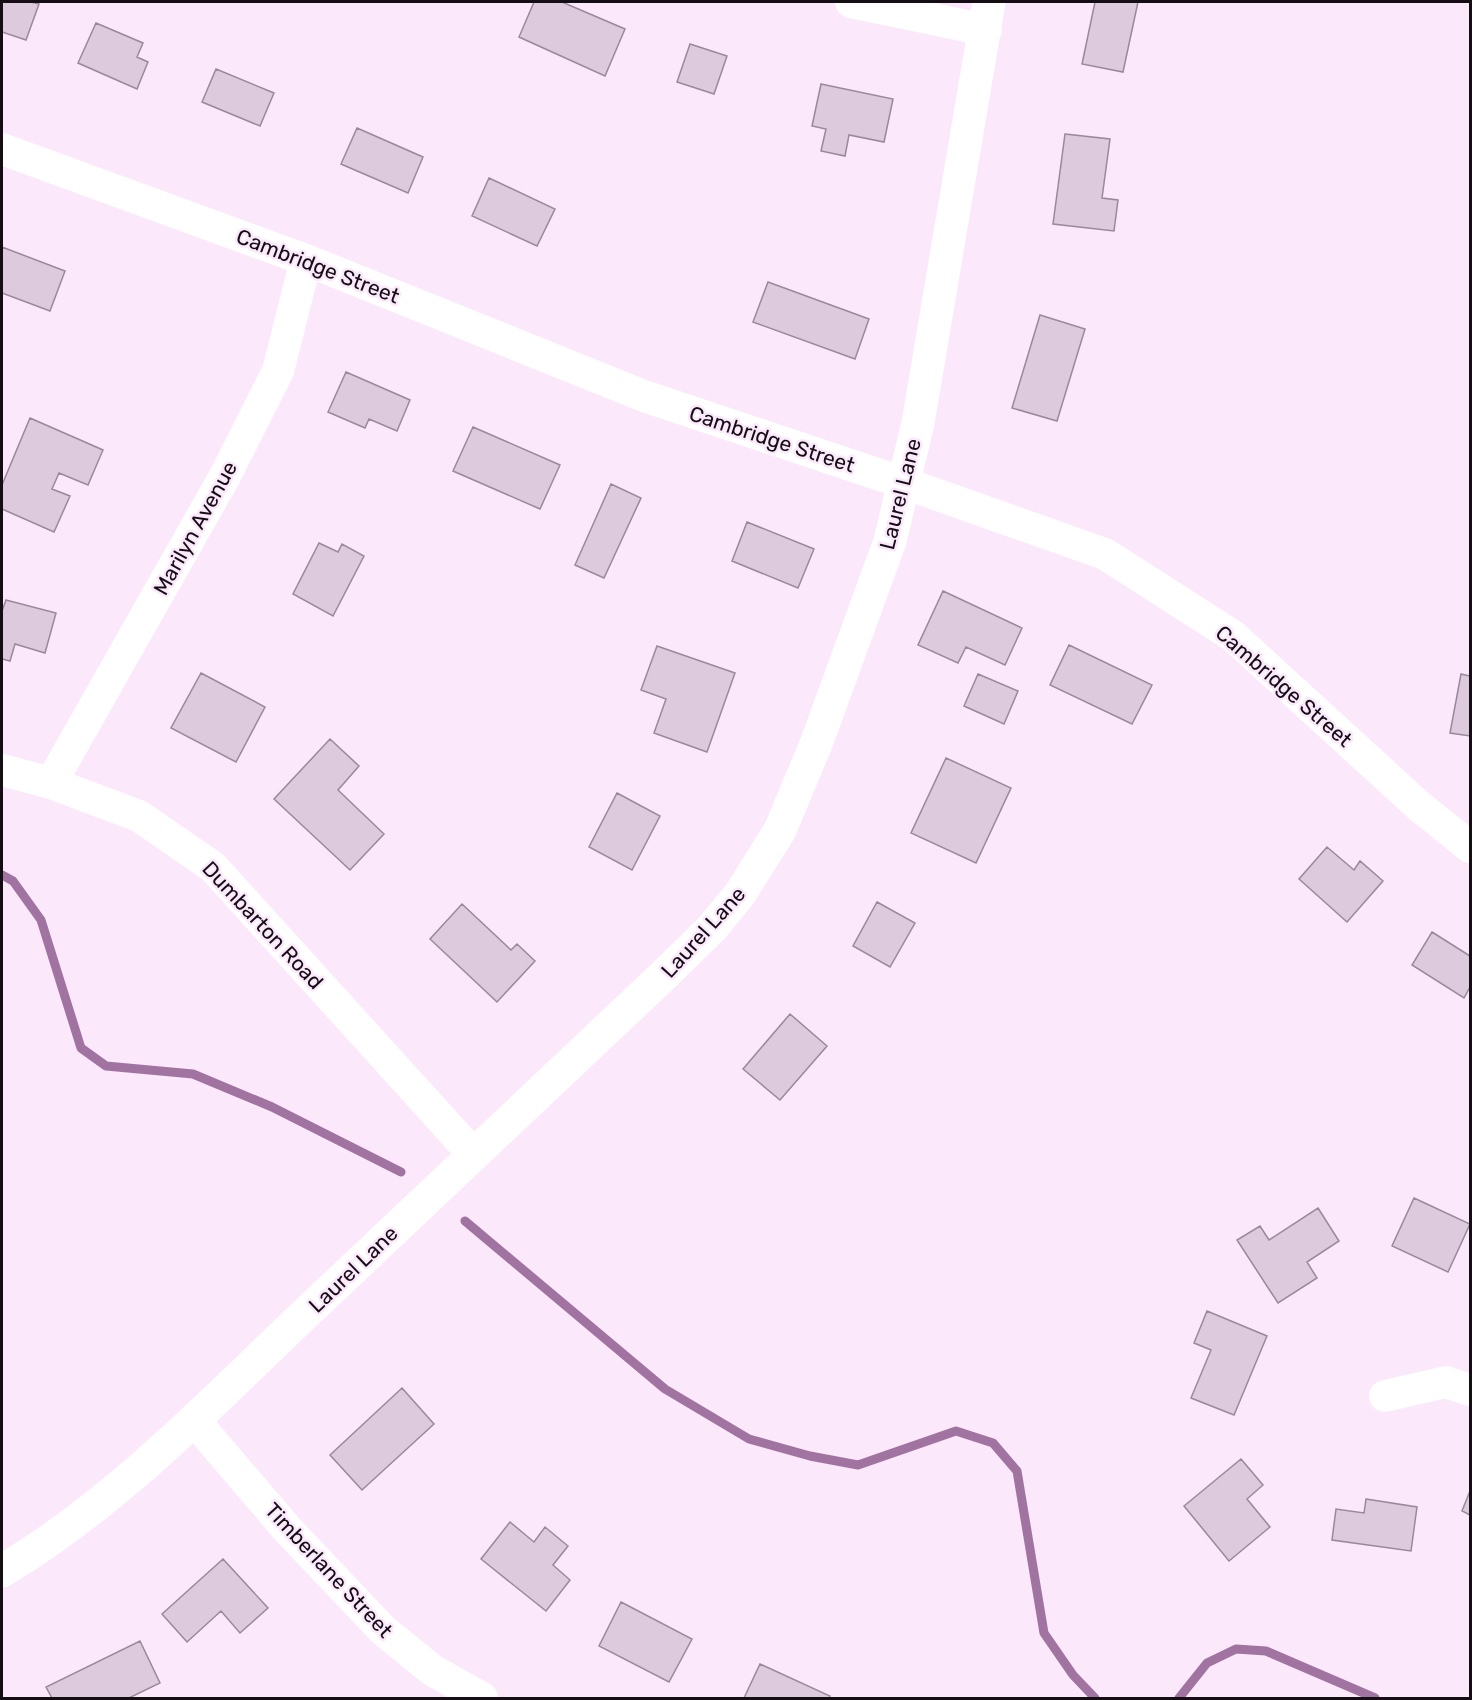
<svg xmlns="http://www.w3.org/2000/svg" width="1472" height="1700" viewBox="0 0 1472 1700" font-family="Rubik,sans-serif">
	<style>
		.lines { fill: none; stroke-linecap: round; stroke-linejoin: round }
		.stream { stroke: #a173a1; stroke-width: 9 }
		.building { fill: #ddcadc; stroke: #9a899a; stroke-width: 1.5 }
		.minor { stroke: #fff; stroke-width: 32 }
		.tertiary { stroke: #fff; stroke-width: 33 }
		.labels { text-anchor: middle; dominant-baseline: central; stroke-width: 5; stroke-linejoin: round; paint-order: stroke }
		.street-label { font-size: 21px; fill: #140d14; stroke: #fbe8fb }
	</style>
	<rect width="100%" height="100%" fill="#fbe8fb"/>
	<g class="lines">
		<path class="stream" d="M2 875 13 881 41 920 81 1048 106 1066 193 1074 272 1107 401 1172
			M465 1221 665 1389 749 1439 810 1456 858 1465 956 1431 993 1443 1017 1471 1044 1633 1073 1675 1095 1698
			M1179 1698 1207 1663 1236 1649 1266 1651 1375 1698"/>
	</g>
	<path class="building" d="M2 2H31L39 4 26 40 2 32Z
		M534 2H562L625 29 605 76 519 37Z
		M1095 2H1138L1123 72 1082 64Z
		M96 23 143 43 137 57 148 62 137 89 78 63Z
		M690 44 727 56 714 94 677 82Z
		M216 69 274 93 260 126 202 102Z
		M821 84 893 99 884 142 849 135 845 156 821 151 826 129 812 126Z
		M357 128 423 157 408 193 341 164Z
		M1065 134 1110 139 1102 198 1118 200 1114 231 1053 224Z
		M489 178 555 209 537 246 472 216Z
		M2 247 65 271 50 311 2 293Z
		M768 282 869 319 855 359 753 322Z
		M1040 315 1085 329 1057 421 1012 408Z
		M346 372 410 400 397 431 369 419 365 428 328 412Z
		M30 418 103 450 88 485 59 473 52 489 70 496 54 532 2 509V485Z
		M473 427 560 465 540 509 453 471Z
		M611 484 641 498 604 578 575 565Z
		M747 522 814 549 798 588 732 561Z
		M319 543 338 552 342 544 364 556 333 616 293 594Z
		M943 591 1022 628 1005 665 966 647 958 663 918 645Z
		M6 600 56 613 45 653 15 644 10 661 2 659V611Z
		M1069 645 1152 685 1132 724 1050 685Z
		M657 646 735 673 707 752 654 733 666 699 641 690Z
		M201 673 265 707 236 762 171 728Z
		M978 674 1018 691 1004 724 964 706Z
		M1461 674 1470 676V736L1450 733Z
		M330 739 359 766 338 790 384 834 350 870 274 799Z
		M946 758 1011 788 976 863 911 833Z
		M617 793 660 816 632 870 589 847Z
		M1327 847 1354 870 1360 861 1383 881 1347 922 1299 879Z
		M877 902 915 923 890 967 853 946Z
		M462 904 511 950 517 944 535 961 497 1002 430 939Z
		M1432 932 1470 956V987L1464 998 1412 965Z
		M790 1014 827 1046 780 1100 743 1069Z
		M1414 1198 1470 1224 1448 1272 1392 1246Z
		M1318 1208 1339 1241 1307 1262 1317 1278 1278 1303 1237 1240 1260 1226 1269 1240Z
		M1207 1311 1267 1336 1234 1415 1191 1398 1211 1350 1194 1343Z
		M402 1388 434 1424 362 1490 330 1455Z
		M1241 1459 1263 1485 1247 1499 1270 1527 1229 1561 1184 1506Z
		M1470 1491V1515L1462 1511Z
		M1366 1499 1417 1507 1411 1551 1332 1540 1336 1509 1364 1513Z
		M510 1522 534 1542 545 1527 568 1546 553 1565 570 1580 546 1611 481 1559Z
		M223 1559 268 1608 240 1633 221 1611 187 1642 162 1614Z
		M621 1602 692 1639 669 1682 599 1646Z
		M140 1641 160 1683 129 1698H52L46 1687Z
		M760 1664 830 1696 829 1698H744Z"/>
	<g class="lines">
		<path class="minor" d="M851 2 986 30
			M2 149 306 260 644 396 904 483 1105 554 1233 636 1419 806 1470 847
			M2 770 51 783 139 816 213 867 473 1154
			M51 783 225 476 278 371 306 260
			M1385 1396 1446 1382 1470 1390
			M194 1420 288 1530 383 1630 432 1670 482 1698"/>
		<path class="tertiary" d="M2 1571C116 1503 209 1405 305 1314 424 1201 544 1088 664 975L712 928 740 894 780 830 816 744 890 541 918 423 989 2"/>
	</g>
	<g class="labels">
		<g class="street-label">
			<text transform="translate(318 266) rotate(21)">Cambridge Street</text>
			<text transform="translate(772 439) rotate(18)">Cambridge Street</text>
			<text transform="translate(900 494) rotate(-76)">Laurel Lane</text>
			<text transform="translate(195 528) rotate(-61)">Marilyn Avenue</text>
			<text transform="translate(1284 686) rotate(41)">Cambridge Street</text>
			<text transform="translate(263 925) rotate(47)">Dumbarton Road</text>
			<text transform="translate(703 932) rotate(-48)">Laurel Lane</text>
			<text transform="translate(353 1269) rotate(-44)">Laurel Lane</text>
			<text transform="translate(329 1570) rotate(47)">Timberlane Street</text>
		</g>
	</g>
	<rect width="1472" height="1700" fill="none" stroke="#140d14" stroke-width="6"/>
</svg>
